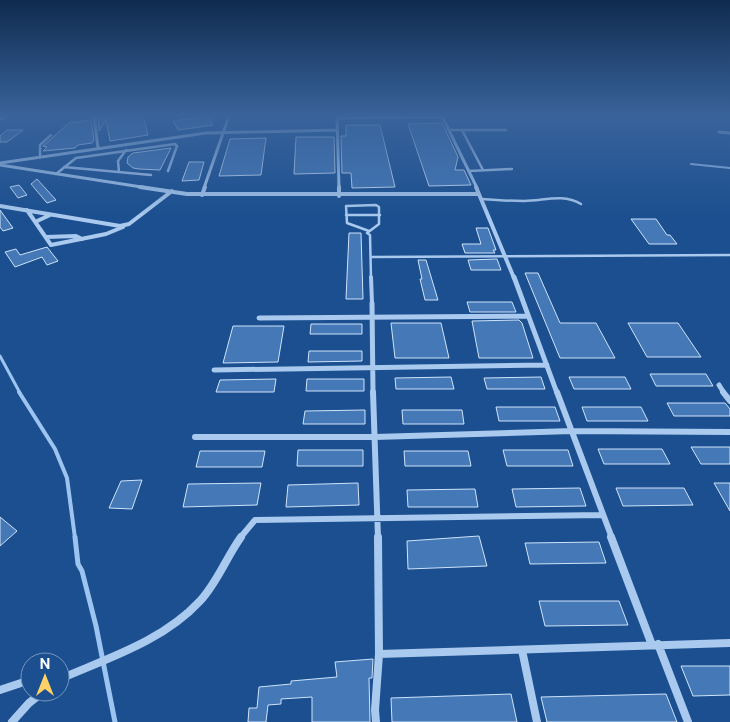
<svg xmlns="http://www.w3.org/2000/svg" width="730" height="722" viewBox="0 0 730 722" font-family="'Public Sans',sans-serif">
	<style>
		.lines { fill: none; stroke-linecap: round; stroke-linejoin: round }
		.stream-far3 { stroke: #9cc4f0; stroke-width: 2 }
		.stream-far2 { stroke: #9cc4f0; stroke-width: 3 }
		.stream-far1 { stroke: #9cc4f0; stroke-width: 4 }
		.stream { stroke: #9cc4f0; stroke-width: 5 }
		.building { fill: #4478b7; stroke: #cfe3fa }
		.lane-far1 { stroke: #a9c9ee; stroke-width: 2.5 }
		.lane { stroke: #a9c9ee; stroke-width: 4 }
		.street-far4 { stroke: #a9c9ee; stroke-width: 3 }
		.street-far3 { stroke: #a9c9ee; stroke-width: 4 }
		.street-far2 { stroke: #a9c9ee; stroke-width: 5 }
		.street-far1 { stroke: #a9c9ee; stroke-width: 6 }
		.street { stroke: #a9c9ee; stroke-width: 8 }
	</style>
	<rect width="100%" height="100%" fill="#1b4f8f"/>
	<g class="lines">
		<path class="stream-far3" d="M691 164 730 168"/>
		<path class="stream-far2" d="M0 356 20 393"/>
		<path class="stream-far1" d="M19 392 55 449 67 478 75 538"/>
		<path class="stream" d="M75 537 78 564 82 571 96 626 115 722"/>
	</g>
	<path class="building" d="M122 116H143L148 135 110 141 106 120 99 131 98 119Z
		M208 116 213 125 178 130 173 121Z
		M91 120 94 140 92 143 78 145 75 148 43 151 47 147 43 146 69 123Z
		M442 123 458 157 455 170H464L471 185 429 186 408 124Z
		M346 125H380L395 187 352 188 351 173H342L341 136H346Z
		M7 130H23L7 142H0V136Z
		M296 137H334L335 173 294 174Z
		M266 138 261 175 219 176 230 139Z
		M171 148 160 170 139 169 133 168 127 163 128 157 133 153Z
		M189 162H204L199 180 182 181Z
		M37 179 56 200 47 203 31 184Z
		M19 185 27 195 18 198 10 187Z
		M0 210 13 228 3 231 0 227Z
		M631 219H656L667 235H670L677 244H649Z
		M476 228H488L496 250H493L495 253H465L462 244H481Z
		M349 233H361L363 299H346Z
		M47 247 58 261 47 265 42 257 15 267 5 252 16 249 20 255Z
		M497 259 501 270H471L468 260Z
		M418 260H426L438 300H425L420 279H422Z
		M525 273H538L560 323H596L615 358H560Z
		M467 302H512L516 312H470Z
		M519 320 522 323 533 358H479L472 321Z
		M391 323H441L449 358H395Z
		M628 323H678L701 357H647Z
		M311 324H362V334H310Z
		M233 326H284L278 362 223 363Z
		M309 351H362V361L308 362Z
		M650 374H706L713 386H656Z
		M451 377 454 389H396L395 378Z
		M541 377 545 389H487L484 378Z
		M569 377H625L631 389H574Z
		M276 379 274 392H216L220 380Z
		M307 379H364V391H306Z
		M667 403H725L730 409V416H674Z
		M496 407H555L560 421H499Z
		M582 407H641L648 421H587Z
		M365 410V424H303L305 411Z
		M402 410H462L464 424H403Z
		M691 447H730V464H701Z
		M598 449H662L670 464H604Z
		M298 450H363V466H297Z
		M503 450H568L573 466H507Z
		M200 451H265L262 467H196Z
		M404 451H468L471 466H405Z
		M142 480 132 509 109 508 121 481Z
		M261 483 257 505 183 507 188 484Z
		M358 483 359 505 286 507 288 485Z
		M714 483H730V511Z
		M580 488 586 506 516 507 512 489Z
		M616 488H684L693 505 623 506Z
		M475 489 478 507H408L407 490Z
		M0 517 17 531 0 546Z
		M479 536 487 566 408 569 407 541Z
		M599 542 606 563 530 564 525 543Z
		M539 601H619L628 625 545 626Z
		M373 659 372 678H369L370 722H312V697L281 699V704L268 705 266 722H248L249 708H257L259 687 291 684V681L337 677 335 662Z
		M681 666H730V695L693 696Z
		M511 694 517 722H392L391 698Z
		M666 694 677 722H547L541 697Z"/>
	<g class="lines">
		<path class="lane-far1" d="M449 130H506
			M462 130 483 170
			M40 157V145L51 135
			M64 167 151 175
			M469 171 512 169
			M119 172 118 161 126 150
			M56 174 76 158 175 144 177 146 168 171
			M481 199C495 200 510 201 524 201 544 201 562 193 581 204
			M346 215H380
			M369 231 347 223 346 206 376 205 379 207V224L367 233 370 235 371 278
			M371 257 730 255"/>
		<path class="lane" d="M371 277 372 303"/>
		<path class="street-far4" d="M94 116 98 148
			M337 116 339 188
			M442 116 477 188
			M338 118 442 117
			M0 119 7 116
			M719 132 730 133
			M0 163 206 133 337 130
			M0 165 148 188
			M204 188 229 116"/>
		<path class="street-far3" d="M140 187 187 194H479
			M339 187V196
			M476 187 514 278
			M202 195 205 187
			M0 206 120 226 129 224 172 191
			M27 210 51 245 106 234 123 227
			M35 222 50 215
			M46 237 76 236 82 239"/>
		<path class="street-far2" d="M514 277 557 393
			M372 303 373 393
			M259 318 528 316
			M214 370 547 365
			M719 385 724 393"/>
		<path class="street-far1" d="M373 392 378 538
			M557 392 612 538
			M723 392 730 401
			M195 437H375L572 431 730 432
			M240 538 255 520 603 515"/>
		<path class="street" d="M611 537 652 645
			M658 644 688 722
			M522 650 537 722
			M379 654 730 643
			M60 679C108 658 163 641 200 601 217 583 226 558 241 537
			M0 690 30 680
			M12 722 29 703 43 692
			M376 722 375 710 379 654 378 537"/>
	</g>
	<linearGradient id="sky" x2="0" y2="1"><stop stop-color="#0f2b4f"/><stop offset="0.53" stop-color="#39639b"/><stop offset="1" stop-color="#39639b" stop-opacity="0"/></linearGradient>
	<rect width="730" height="217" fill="url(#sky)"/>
	<g transform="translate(45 677)"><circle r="24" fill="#1b4f8f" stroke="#7695bc"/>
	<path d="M0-4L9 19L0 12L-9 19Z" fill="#ffd166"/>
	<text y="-8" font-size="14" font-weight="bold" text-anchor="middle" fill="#ffffff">N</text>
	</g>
</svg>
